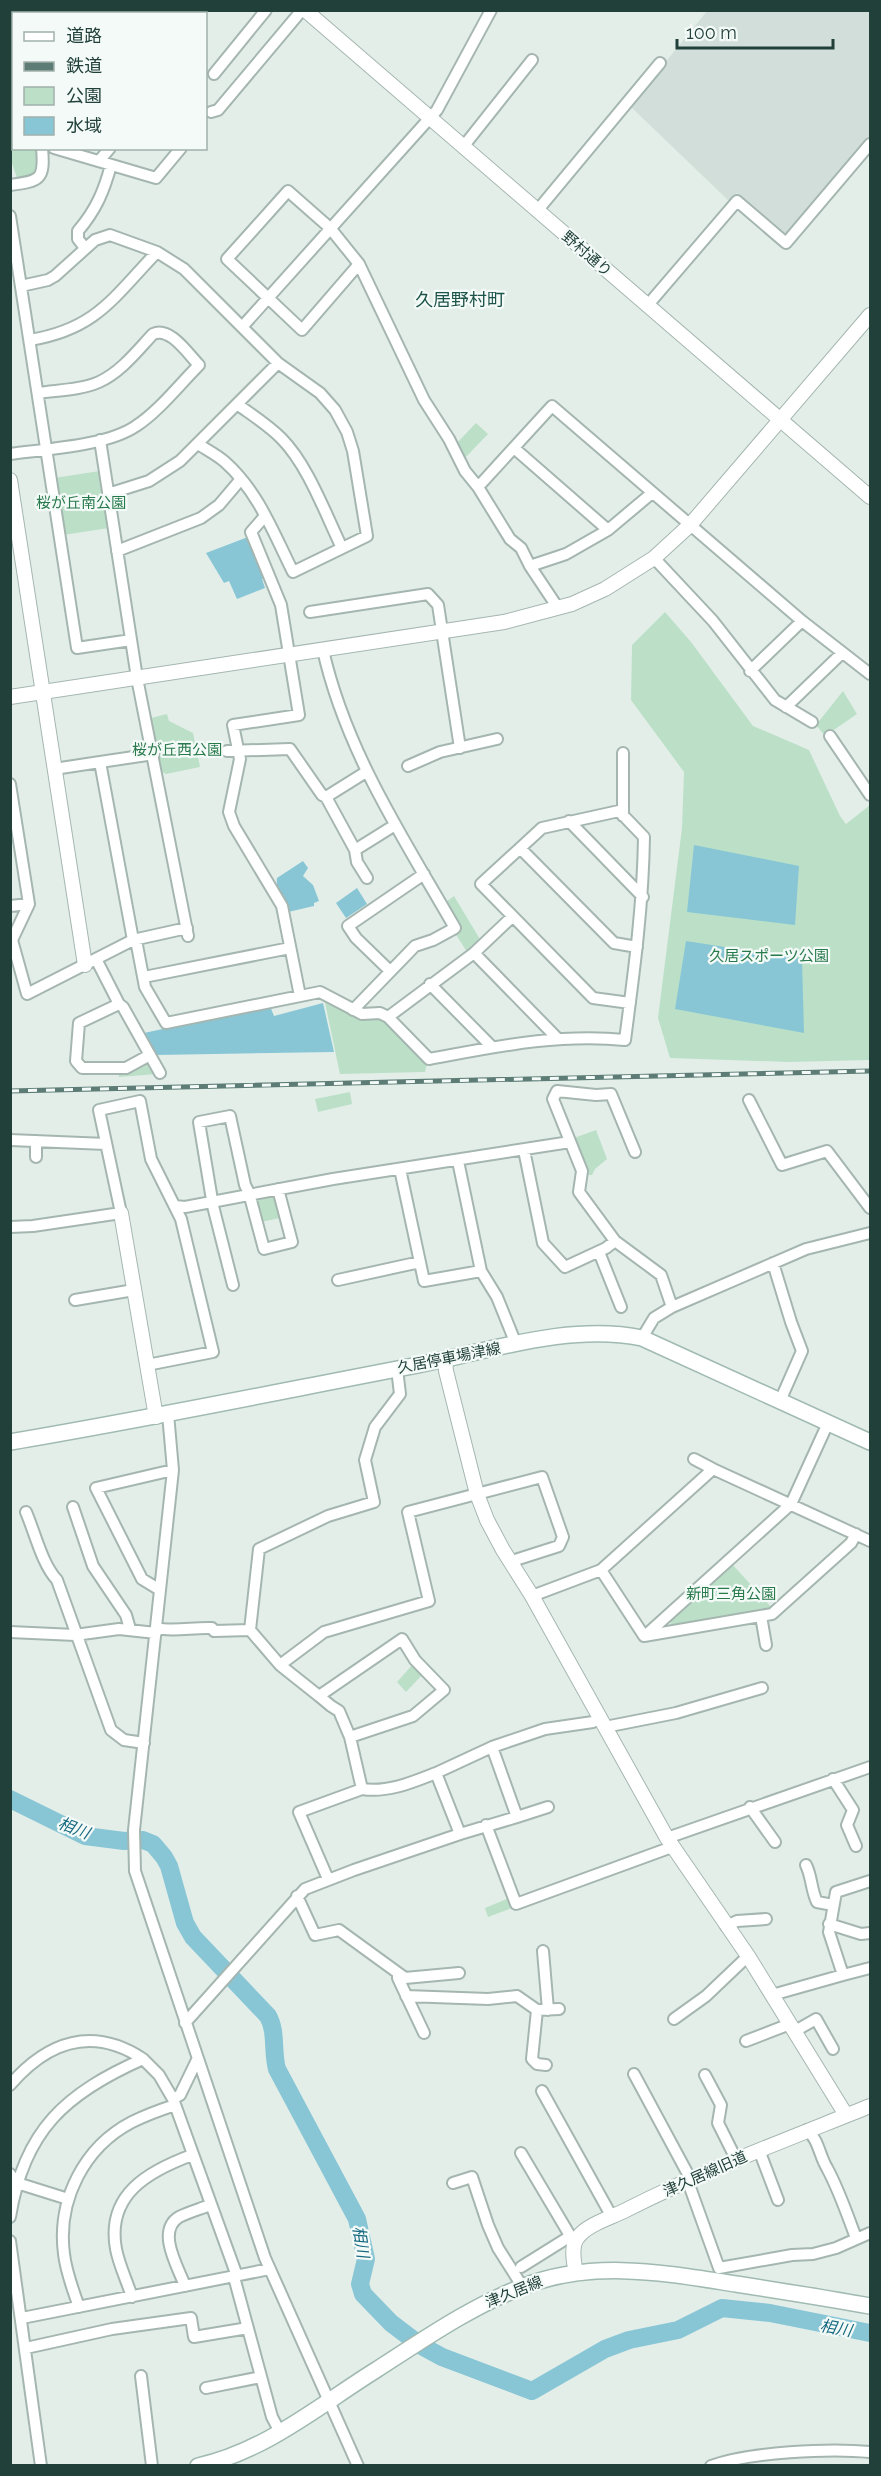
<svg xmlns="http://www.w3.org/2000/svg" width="881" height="2476" viewBox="0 0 881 2476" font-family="Raleway,'Noto Sans JP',sans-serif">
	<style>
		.built { fill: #d1ded9 }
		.green { fill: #bbe0c7 }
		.water { fill: #88c6d6 }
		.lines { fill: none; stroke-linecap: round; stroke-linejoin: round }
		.river { stroke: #88c6d6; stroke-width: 18 }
		.minor-casing { stroke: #a5b6b1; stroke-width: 14 }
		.tertiary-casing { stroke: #a5b6b1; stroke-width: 16 }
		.secondary-casing { stroke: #a0bab2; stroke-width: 18 }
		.minor { stroke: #fff; stroke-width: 10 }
		.tertiary { stroke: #fff; stroke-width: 14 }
		.secondary { stroke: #fff; stroke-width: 15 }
		.rail-casing { stroke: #5c7c75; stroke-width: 5 }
		.rail { stroke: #f4faf7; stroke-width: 3; stroke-dasharray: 9; stroke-linecap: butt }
		.labels { text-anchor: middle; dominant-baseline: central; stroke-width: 4.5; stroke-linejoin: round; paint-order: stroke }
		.street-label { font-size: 15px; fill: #21403a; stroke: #f4faf7 }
		.park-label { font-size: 15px; fill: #287a4c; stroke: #f4faf7 }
		.water-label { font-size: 16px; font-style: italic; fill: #176981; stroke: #f4faf7 }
		.quarter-label { font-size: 18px; fill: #1c5449; stroke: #f4faf7 }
	</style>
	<rect width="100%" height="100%" fill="#e3eee9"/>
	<path class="built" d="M707 11H870V136L789 232 784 233 737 193 729 201 630 106Z"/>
	<path class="green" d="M10 147 36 149 38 167 31 176 17 178 11 160Z
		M476 423 488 434 462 461 455 445Z
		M100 471 109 528 63 535 54 478Z
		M665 612 691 642 753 726 809 750 840 816 846 824 870 805V1060L789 1062 670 1058 658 1018 682 828 684 772 631 700 632 645Z
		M843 691 857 714 825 736 816 725Z
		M167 714 169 721 193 733 200 767 166 774 162 772 151 718Z
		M454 896 481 941 467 952 455 933 460 930 446 902Z
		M324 998 384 1021 427 1064 425 1072 340 1074Z
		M150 1060 157 1074 119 1077V1074Z
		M350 1092 352 1104 318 1112 315 1099Z
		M596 1130 607 1159 595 1169 592 1175H588L574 1138Z
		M273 1194 280 1218 261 1222 255 1197Z
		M732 1564 771 1607 769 1610 672 1626 669 1619Z
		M413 1664 423 1674 406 1692 397 1682Z
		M509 1898 512 1908 488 1917 485 1908Z"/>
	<path class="water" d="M248 537 264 578 262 579 265 588 237 599 229 581 224 583 206 553Z
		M694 845 799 866 795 925 687 912Z
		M303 861 308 868 303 876 313 885 319 901 314 903V906L288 912C285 900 275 890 277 878Z
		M357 888 367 904 346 918 336 903Z
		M686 941 802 959 804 1033 675 1009Z
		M323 1003 334 1052 156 1055 144 1033 270 1006 274 1016Z"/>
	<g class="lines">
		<path class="river" d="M10 1799 85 1836 124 1841 143 1840 153 1844 164 1857 169 1866 185 1923 193 1937 268 2016C277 2032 272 2051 277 2069L357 2219 366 2259 360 2284 363 2294 391 2323 420 2345 442 2357 532 2391 605 2349 629 2340 678 2330 722 2308 770 2313 870 2333"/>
		<g class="minor-casing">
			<path id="minor" d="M10 32 14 37
				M214 74 266 10
				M211 112 218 110 302 10
				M463 147 532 60
				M54 148 156 178 181 148
				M99 161 110 148
				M10 185C40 181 45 180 42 148
				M288 191 330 228 359 264 302 330 227 259Z
				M537 211 660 63
				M10 216 77 648 131 640
				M85 248 78 239V231C96 210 104 191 111 165
				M359 264 424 400 449 439 465 471 478 487 510 539 521 548 530 566 558 608
				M21 286 48 280 55 276 95 240 110 235 157 252 184 269 278 363 320 393 335 410 347 432 353 451 367 536 293 572C274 534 258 491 225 462 217 455 207 450 198 444
				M647 306 737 201 786 243 870 144
				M242 327 437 110 491 10
				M30 340C96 329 113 298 157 252
				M237 404C252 415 268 425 281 438 308 465 325 513 342 548
				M100 440 137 678 188 936
				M514 448 608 530
				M10 454C46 449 107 446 136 426 158 412 180 384 199 365 188 354 170 326 153 334 137 351 121 372 99 382 81 390 58 390 38 393
				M478 487 552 406 802 621 870 674
				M108 494 149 481 180 461 278 363
				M265 516 251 532 281 605 299 715 233 725 240 759 229 812 234 826 282 906 300 996
				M117 551 201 518 219 505 241 479
				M654 558 713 621 775 700 812 722
				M530 566 566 554 608 530 652 493
				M310 612 428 594 438 605 460 748
				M323 650C346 752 404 839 455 928L433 940 415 946 353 1010
				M750 671 802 621
				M786 707 841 654
				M830 736 870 795
				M227 751 290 749 322 795 326 797 355 850 357 862 367 878
				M623 753V816
				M408 766 440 752 497 739
				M54 769 100 762
				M10 784 29 904 10 906
				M326 797 366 772
				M569 821 643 897
				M520 848 614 943 637 947
				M355 850 395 825
				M29 904 12 940 27 994 133 940 187 928
				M133 940 100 762 154 754
				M136 940 145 987 166 1023 320 992 362 1014 380 1013 388 1017 429 1059C494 1047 559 1033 625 1040 634 972 643 906 644 837L619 811 542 828 481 884 593 998 630 1003
				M474 953 558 1039
				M96 959 119 1004 79 1023 76 1061 82 1068H126L150 1055
				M390 971 356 938 348 926 424 874
				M144 977 290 948
				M430 984 492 1047
				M119 1004 123 1007 160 1073
				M388 1017 474 953 512 917
				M749 1100 782 1165 827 1151 870 1208
				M10 1140 106 1144
				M524 1150 543 1243 565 1267 606 1248 615 1241
				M635 1152 611 1094 596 1095 557 1091 553 1099 582 1171 579 1192 615 1241 661 1275 672 1307
				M36 1157V1141
				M458 1161 481 1271 497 1297 516 1344
				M400 1169 424 1281 481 1271
				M175 1206 185 1207 333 1179 570 1142
				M10 1227 33 1226 121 1213 99 1110 140 1101 151 1159 181 1219 213 1352 147 1365
				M599 1252 621 1307
				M773 1263 791 1322 802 1351 780 1401
				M338 1280 420 1262
				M233 1285 213 1206 199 1122 230 1116 245 1185 249 1193 264 1249 292 1242 278 1189
				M75 1300 134 1290
				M642 1338 654 1318 672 1307 806 1249 870 1233
				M168 1414 173 1470 134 1830 135 1871 265 2258 358 2466
				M694 1459 713 1469
				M73 1507 93 1566 126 1615 130 1629
				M26 1512C35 1533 42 1564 57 1580L111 1730 124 1740 144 1743
				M601 1570 644 1636 772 1614 851 1543 856 1534
				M160 1590 142 1579 96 1488 173 1470
				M532 1596 601 1570 713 1469 870 1541
				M761 1616 766 1645
				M156 1628C173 1632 194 1627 212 1628L214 1631 250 1630 280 1665
				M250 1630 259 1549 328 1516 374 1502 365 1460 375 1427 400 1394 397 1369
				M10 1632 75 1635 119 1629 156 1633
				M646 1635 791 1504 828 1423
				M319 1696 331 1706 339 1711 350 1737
				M605 1727 676 1713 762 1688
				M833 1779 853 1810 847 1825 856 1846
				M362 1789C388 1793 413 1782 436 1773
				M750 1807 775 1842
				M517 1817 548 1807
				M486 1825 516 1904 672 1847
				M460 1834 436 1773 492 1747
				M667 1838 870 1767
				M806 1865C812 1877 811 1890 817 1902L833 1905
				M328 1879 299 1812 362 1789 350 1737 413 1716 444 1690 415 1660 402 1639 319 1696 280 1665 324 1632 429 1601 408 1512 542 1477 563 1537 559 1546 512 1561
				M297 1896 315 1935 339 1930 405 1978 459 1973
				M829 1924 861 1934 870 1933
				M726 1926 737 1921 766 1919
				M543 1951 548 2010
				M398 1973V1978L424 2033
				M843 1975 870 1968
				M772 1995 843 1975 829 1932 836 1892 870 1881
				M406 1996 488 1999 517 1996 537 2010 559 2009
				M537 2010 532 2059 537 2064 546 2065
				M674 2019 706 1996 748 1956
				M185 2023 305 1889 354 1870 460 1834 517 1817 492 1747 545 1729 593 1722 600 1718
				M795 2031 816 2019 833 2049
				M746 2041 790 2024
				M634 2074 690 2178
				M705 2075 721 2105 718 2123 736 2159
				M10 2085C48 2041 93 2026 143 2059
				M542 2091 612 2217
				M173 2099 180 2095 197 2060
				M807 2130C819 2140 819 2155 827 2168 839 2190 847 2214 856 2238
				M759 2150 778 2200
				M521 2153 575 2244
				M10 2174 17 2183 68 2199
				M687 2179 719 2268 792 2255 813 2254 836 2248 870 2233
				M453 2183 472 2177 488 2225 498 2248 522 2286
				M10 2217C24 2130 66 2093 143 2059L159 2075 173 2099 237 2276
				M10 2241 41 2466
				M521 2267 569 2237
				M234 2277 272 2417 280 2432
				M185 2286C178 2267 156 2231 179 2217 189 2212 200 2209 210 2205
				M132 2297C127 2281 119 2265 116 2249 106 2194 149 2171 192 2155
				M79 2307C73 2290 66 2272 64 2254 57 2200 84 2147 132 2122 146 2115 160 2110 175 2105
				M22 2318 270 2269
				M26 2348 112 2329 191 2318 194 2337 248 2328
				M141 2376 152 2466
				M206 2388 261 2377
				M711 2466C749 2452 830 2448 870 2452"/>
		</g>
		<g class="tertiary-casing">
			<path id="tertiary" d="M305 10 870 497
				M10 480 85 965
				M10 697 504 622 572 604 605 589 654 558 690 525 870 315
				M121 1213 156 1417
				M445 1359 446 1371 477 1494 487 1520 503 1550 532 1596 667 1838 748 1956 846 2115
				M576 2273C574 2263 570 2246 578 2237 588 2224 611 2218 626 2210 705 2170 788 2139 870 2106"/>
		</g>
		<g class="secondary-casing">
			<path id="secondary" d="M10 1442C147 1419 282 1391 418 1365 490 1351 569 1323 642 1338L870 1442
				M198 2466C264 2452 320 2405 376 2370 423 2340 470 2307 522 2287 592 2259 665 2273 736 2284 781 2291 826 2298 870 2306"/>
		</g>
		<use href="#minor" class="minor"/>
		<use href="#tertiary" class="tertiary"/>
		<use href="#secondary" class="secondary"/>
		<g class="rail-casing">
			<path id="rail" d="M10 1091 870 1071"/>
		</g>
		<use href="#rail" class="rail"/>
	</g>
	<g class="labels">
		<g class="street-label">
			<text transform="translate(587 254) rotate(41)">野村通り</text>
			<text transform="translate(449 1358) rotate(-11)">久居停車場津線</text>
			<text transform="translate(705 2174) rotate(-24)">津久居線旧道</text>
			<text transform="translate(514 2292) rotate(-22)">津久居線</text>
		</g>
		<g class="park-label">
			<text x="81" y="503">桜が丘南公園</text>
			<text x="177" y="750">桜が丘西公園</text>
			<text x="769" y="956">久居スポーツ公園</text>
			<text x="731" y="1594">新町三角公園</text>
		</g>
		<g class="water-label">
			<text transform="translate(74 1828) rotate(21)">相川</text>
			<text transform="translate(361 2242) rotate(81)">相川</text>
			<text transform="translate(836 2328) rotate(10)">相川</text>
		</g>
		<g class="quarter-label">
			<text x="460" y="299">久居野村町</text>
		</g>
	</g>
	<rect width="881" height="2476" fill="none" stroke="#21403a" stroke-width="24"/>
	<rect x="12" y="12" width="195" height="138" fill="#f4faf7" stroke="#a0b0ab" stroke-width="1.5"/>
	<rect x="24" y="32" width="30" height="9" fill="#ffffff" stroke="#a0b0ab" stroke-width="1.5"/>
	<text x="66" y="42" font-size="18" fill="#21403a">道路</text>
	<rect x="24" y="62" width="30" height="9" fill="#5c7c75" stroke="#a0b0ab" stroke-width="1.5"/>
	<text x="66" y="72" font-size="18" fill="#21403a">鉄道</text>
	<rect x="24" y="87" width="30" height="18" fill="#bbe0c7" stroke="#a0b0ab" stroke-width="1.5"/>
	<text x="66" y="102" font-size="18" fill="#21403a">公園</text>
	<rect x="24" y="117" width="30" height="18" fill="#88c6d6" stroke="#a0b0ab" stroke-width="1.5"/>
	<text x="66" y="132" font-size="18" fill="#21403a">水域</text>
	<path d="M677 39v9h156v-9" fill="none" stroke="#21403a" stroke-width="3"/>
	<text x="686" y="39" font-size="18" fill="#21403a" stroke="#f4faf7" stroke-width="4.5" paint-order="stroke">100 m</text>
</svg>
